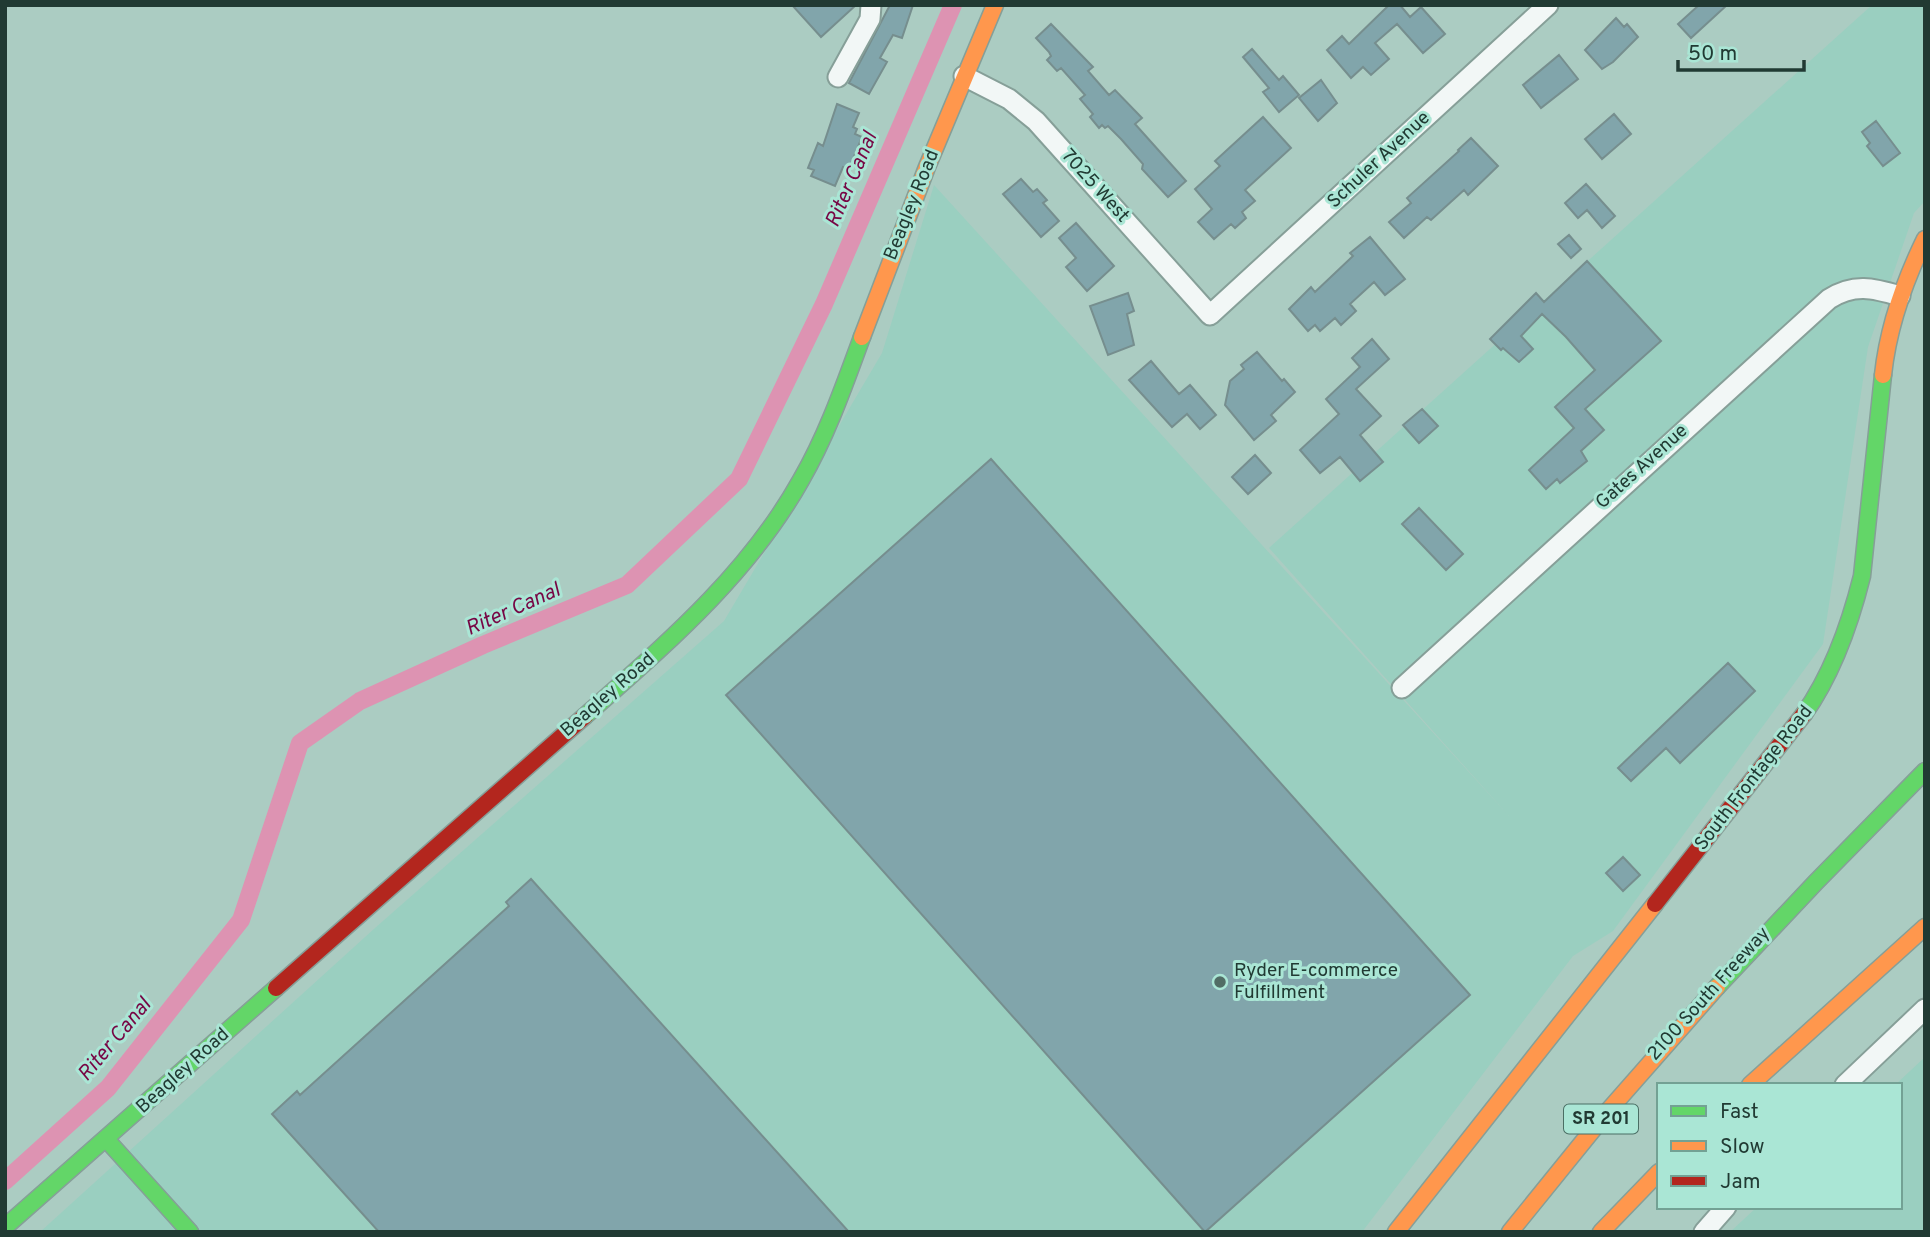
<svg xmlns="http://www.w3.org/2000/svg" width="1930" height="1237" viewBox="0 0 1930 1237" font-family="Overpass,sans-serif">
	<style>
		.built { fill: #9acfc0 }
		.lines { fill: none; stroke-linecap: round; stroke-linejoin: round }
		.canal { stroke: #dd93b2; stroke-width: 18 }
		.building { fill: #81a5ab; stroke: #768e8e; stroke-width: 2 }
		.street-casing { stroke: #869f98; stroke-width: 23 }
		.fast-casing { stroke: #869f98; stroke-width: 19 }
		.slow-casing { stroke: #869f98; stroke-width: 19 }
		.jam-casing { stroke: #869f98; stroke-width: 19 }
		.street { stroke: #f2f7f6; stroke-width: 19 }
		.fast { stroke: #63d668; stroke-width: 16 }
		.slow { stroke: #ff974d; stroke-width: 16 }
		.jam { stroke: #b3261e; stroke-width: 16 }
		.poi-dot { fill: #516d65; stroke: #aae6d5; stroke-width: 2.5 }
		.labels { text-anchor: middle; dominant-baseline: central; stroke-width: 6; stroke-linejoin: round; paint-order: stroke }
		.shield { fill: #aae6d5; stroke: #4a6e64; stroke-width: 2 }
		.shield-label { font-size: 18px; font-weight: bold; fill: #213a33 }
		.street-label { font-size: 19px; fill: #213a33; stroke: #aae6d5 }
		.poi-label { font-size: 19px; fill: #213a33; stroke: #aae6d5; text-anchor: start }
		.water-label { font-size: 21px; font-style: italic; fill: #770644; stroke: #aae6d5 }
	</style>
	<rect width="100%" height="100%" fill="#abccc2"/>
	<path class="built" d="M1872 5H1925V201L1914 213 1868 347 1823 644 1613 931 1573 956 1362 1232H40L375 928 724 621 882 353 934 185 1509 816 1269 548Z
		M1925 1057V1232H1730L1757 1207H1900V1085H1895Z"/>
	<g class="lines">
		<path class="canal" d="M5 1181 108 1088 241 920 300 743 360 701 483 645 627 585 739 479 824 304 953 5"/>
	</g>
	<path class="building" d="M792 5H856L821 37Z
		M890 5H913L902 38 893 35 880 58 887 62 869 94 849 83Z
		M1389 5H1400L1410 17 1421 7 1445 34 1423 53 1397 24 1375 43 1389 59 1371 75 1363 67 1351 78 1327 50 1342 36 1349 44Z
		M1699 5H1727L1691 38 1678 24Z
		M1616 18 1624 27 1627 24 1638 37 1613 62 1602 69 1585 50Z
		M1051 24 1093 67 1088 71 1109 95 1115 90 1142 118 1135 124 1186 181 1168 197 1142 169 1143 164 1121 139 1108 126 1105 128 1102 125 1099 128 1090 117 1093 114 1080 99 1085 95 1061 68 1057 71 1047 60 1051 56 1049 52 1036 38Z
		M1252 49 1279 80 1283 76 1299 95 1279 112 1263 92 1269 88 1243 57Z
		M1559 55 1578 79 1541 108 1523 85Z
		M1321 80 1337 103 1318 121 1299 98Z
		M837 104 859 113 853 127 857 129 855 134 862 137 849 169 843 167 835 186 811 176 814 170 808 168 818 143 823 146Z
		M1614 114 1631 134 1602 159 1585 139Z
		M1263 117 1291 148 1245 190 1255 201 1242 212 1246 218 1235 228 1231 224 1214 239 1198 222 1212 209 1195 189 1220 166 1215 161Z
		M1876 121 1900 153 1883 166 1867 146 1870 143 1862 132Z
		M1471 138 1498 166 1468 195 1464 190 1431 220 1427 217 1404 238 1389 222 1411 203 1407 198 1459 151 1458 150Z
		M1021 179 1033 192 1037 189 1047 200 1043 203 1059 221 1041 237 1003 194Z
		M1586 184 1615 216 1602 228 1587 210 1578 218 1565 203Z
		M1076 223 1114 266 1087 291 1066 267 1076 258 1059 238Z
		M1569 235 1581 249 1571 258 1558 244Z
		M1370 237 1405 279 1385 295 1374 282 1350 304 1356 311 1341 325 1335 318 1320 331 1315 325 1308 331 1289 309 1311 287 1315 292 1353 256 1350 253Z
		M1587 261 1661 341 1585 409 1604 430 1581 451 1587 461 1560 483 1557 479 1546 489 1529 470 1574 428 1555 407 1595 370 1566 337 1542 314 1521 336 1533 349 1519 362 1503 348 1501 350 1490 339 1536 293 1544 302Z
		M1128 293 1134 311 1127 314 1134 345 1108 355 1090 306Z
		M1372 339 1389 359 1356 389 1381 416 1360 435 1383 462 1360 481 1340 457 1320 473 1300 450 1339 414 1326 399 1360 367 1352 358Z
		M1257 352 1282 381 1284 379 1295 392 1271 415 1276 421 1254 440 1225 405 1230 381 1244 369 1241 365Z
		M1151 361 1179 394 1190 385 1216 415 1200 429 1187 414 1172 427 1129 380Z
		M1422 409 1438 426 1419 443 1403 425Z
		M1255 455 1271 473 1248 494 1232 477Z
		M991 459 1470 995 1205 1232 726 695Z
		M1419 508 1463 554 1446 570 1402 524Z
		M1728 663 1755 691 1680 763 1666 748 1631 781 1618 768Z
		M1623 857 1640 875 1623 891 1606 873Z
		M531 879 849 1232H379L272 1114 297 1091 300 1095 509 906 506 902Z"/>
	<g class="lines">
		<g class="street-casing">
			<path id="street" d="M964 76 1009 99 1036 121 1210 315 1548 5
				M838 77 870 19 871 5
				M1402 688 1829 299C1854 283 1873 288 1900 296
				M1845 1085 1925 1009
				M1704 1232 1726 1207"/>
		</g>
		<g class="fast-casing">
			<path id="fast" d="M1804 714C1833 673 1850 624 1862 576L1883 375
				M585 716C665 645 748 575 801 480 827 435 844 386 862 337
				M1717 987 1816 882 1925 771
				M106 1139 190 1232
				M5 1227 276 988"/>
		</g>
		<g class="slow-casing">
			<path id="slow" d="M862 337 927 167 995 5
				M1883 375C1888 328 1904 282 1925 239
				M1750 1085 1925 927
				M1396 1232 1655 904
				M1510 1232 1608 1111 1717 987
				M1601 1232 1659 1172"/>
		</g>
		<g class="jam-casing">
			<path id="jam" d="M1655 904 1804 714
				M276 988 585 716"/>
		</g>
		<use href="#street" class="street"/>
		<use href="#fast" class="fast"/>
		<use href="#slow" class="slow"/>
		<use href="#jam" class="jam"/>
	</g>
	<circle class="poi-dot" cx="1220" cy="982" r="7"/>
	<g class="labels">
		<rect class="shield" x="1564" y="1104.5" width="74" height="29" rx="5"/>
		<g class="shield-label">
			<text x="1601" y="1119">SR 201</text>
		</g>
		<g class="street-label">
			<text transform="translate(1379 160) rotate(-43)">Schuler Avenue</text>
			<text transform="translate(1095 186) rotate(48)">7025 West</text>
			<text transform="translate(912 205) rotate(-68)">Beagley Road</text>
			<text transform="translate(1642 467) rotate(-42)">Gates Avenue</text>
			<text transform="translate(608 695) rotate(-41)">Beagley Road</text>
			<text transform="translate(1754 778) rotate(-52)">South Frontage Road</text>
			<text transform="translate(1709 994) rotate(-48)">2100 South Freeway</text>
			<text transform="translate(183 1071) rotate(-42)">Beagley Road</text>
		</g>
		<g class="poi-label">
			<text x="1234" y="971">Ryder E-commerce<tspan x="1234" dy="22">Fulfillment</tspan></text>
		</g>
		<g class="water-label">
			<text transform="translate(852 180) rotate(-67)">Riter Canal</text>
			<text transform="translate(513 610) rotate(-24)">Riter Canal</text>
			<text transform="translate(115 1040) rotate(-50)">Riter Canal</text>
		</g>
	</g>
	<rect width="1930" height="1237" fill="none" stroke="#213a33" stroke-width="14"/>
	<rect x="1657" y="1083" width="245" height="126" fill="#aae6d5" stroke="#73a194" stroke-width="2"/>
	<rect x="1671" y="1106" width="35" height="10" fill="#63d668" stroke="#73a194" stroke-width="2"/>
	<text x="1720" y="1118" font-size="21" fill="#213a33">Fast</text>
	<rect x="1671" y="1141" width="35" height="10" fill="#ff974d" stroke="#73a194" stroke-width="2"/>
	<text x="1720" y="1153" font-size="21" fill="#213a33">Slow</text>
	<rect x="1671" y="1176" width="35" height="10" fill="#b3261e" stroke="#73a194" stroke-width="2"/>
	<text x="1720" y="1188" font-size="21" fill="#213a33">Jam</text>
	<path d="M1678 60v10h126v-10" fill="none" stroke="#213a33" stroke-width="3.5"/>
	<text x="1688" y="60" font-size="21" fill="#213a33" stroke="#aae6d5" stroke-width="5" paint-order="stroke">50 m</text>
</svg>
